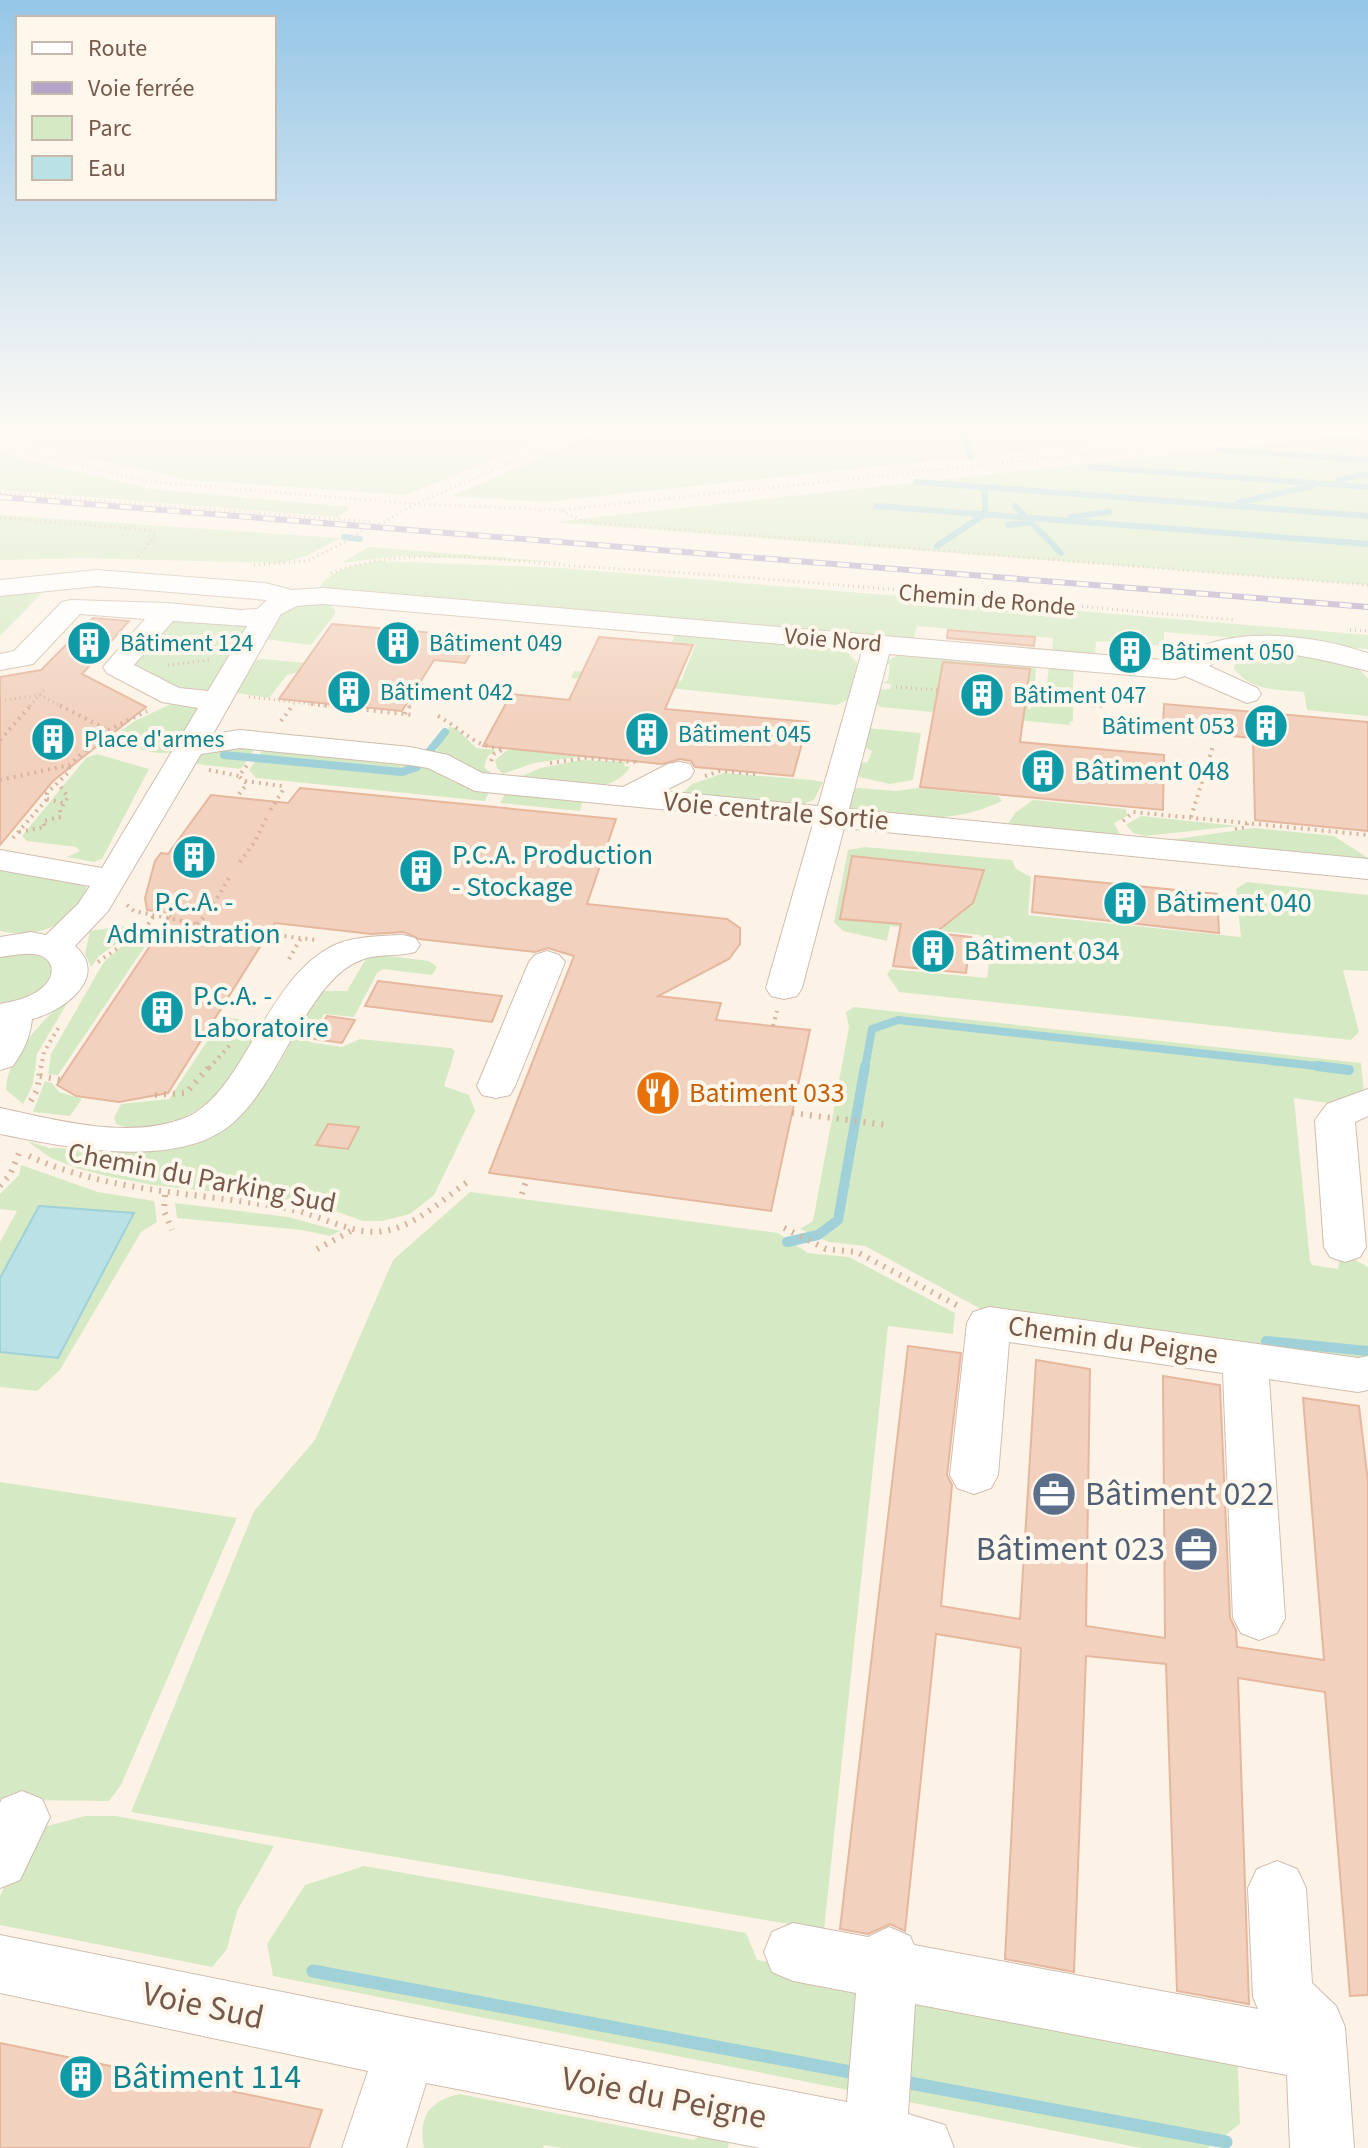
<svg xmlns="http://www.w3.org/2000/svg" width="1368" height="2148" viewBox="0 0 1368 2148" font-family="'Source Sans 3',sans-serif">
	<style>
		.green { fill: #d5eac4 }
		.water { fill: #bae1e6; stroke: #a0d1d8; stroke-width: 2 }
		.lines { fill: none; stroke-linecap: round; stroke-linejoin: round }
		.stream-far3 { stroke: #a0d1d8; stroke-width: 6 }
		.stream-far2 { stroke: #a0d1d8; stroke-width: 8 }
		.stream-far1 { stroke: #a0d1d8; stroke-width: 10 }
		.stream { stroke: #a0d1d8; stroke-width: 13 }
		.building { fill: #f2d1be; stroke: #e5b79e; stroke-width: 2 }
		.minor-casing { stroke: #d0bdae; stroke-width: 2 }
		.path-far2 { stroke: #d7b4a0; stroke-width: 3; stroke-dasharray: 1 4; stroke-linecap: butt }
		.path-far1 { stroke: #d7b4a0; stroke-width: 4; stroke-dasharray: 2 5; stroke-linecap: butt }
		.path { stroke: #d7b4a0; stroke-width: 6; stroke-dasharray: 2 7; stroke-linecap: butt }
		.minor { fill: #fff; fill-rule: evenodd }
		.rail-casing { stroke: #b6a4c7; stroke-width: 6 }
		.rail { stroke: #fff7ec; stroke-width: 4; stroke-dasharray: 12; stroke-linecap: butt }
		.labels { text-anchor: middle; dominant-baseline: central; stroke-width: 8; stroke-linejoin: round; paint-order: stroke }
		.far-street-label { font-size: 24px; fill: #76594a; stroke: #fff7ec }
		.far-culture-label { font-size: 24px; fill: #0d838f; stroke: #fff7ec; text-anchor: start }
		.culture-label { font-size: 28px; fill: #0d838f; stroke: #fff7ec; text-anchor: start }
		.street-label { font-size: 28px; fill: #76594a; stroke: #fff7ec }
		.food-label { font-size: 28px; fill: #c56008; stroke: #fff7ec; text-anchor: start }
		.near-service-label { font-size: 34px; fill: #4e5e75; stroke: #fff7ec; text-anchor: start }
		.near-street-label { font-size: 34px; fill: #76594a; stroke: #fff7ec }
		.near-culture-label { font-size: 34px; fill: #0d838f; stroke: #fff7ec; text-anchor: start }
	</style>
	<rect width="100%" height="100%" fill="#fcf3e6"/>
	<path class="green" d="M0 425H577L406 495 190 480 0 437Z
		M615 425H1265L545 502 452 496Z
		M1368 433V585L553 522Z
		M0 453 151 489 351 507 338 517 0 490Z
		M0 515 340 538 307 556 280 563 82 558 0 560Z
		M369 547 573 563 401 556 341 563Z
		M378 561 561 568 1368 635V649L1164 632V646L1096 641 1095 658 1052 654 1053 638 917 626 913 642 323 591 320 587C332 568 358 565 378 561Z
		M27 590 41 594 0 636V592Z
		M302 603 327 604 335 609V614L311 645 265 639 285 609Z
		M172 619 251 623 209 690 185 694 136 668 132 663Z
		M675 633 843 648 857 663 849 699 836 705 571 678 574 671 681 681 696 644 672 642Z
		M1263 653C1291 655 1352 652 1368 679V716L1307 710 1304 692C1279 690 1249 691 1234 668L1236 662 1250 654Z
		M898 655 1036 665 1035 689H1030L1028 709H1031V701L1073 705V721L1069 722 1070 725 880 707 874 701 875 690 890 689 891 684 883 683 888 680 890 665 885 662Z
		M257 660 263 659 305 663 301 671 287 675 269 698 238 693 236 691Z
		M1049 667H1074L1072 701 1045 698Z
		M173 703 197 705 198 710 177 749C159 761 135 744 115 743L116 735 133 722Z
		M449 727 456 728 476 748 496 750 488 756 484 767 496 778 478 776 435 753Z
		M867 728 921 733 913 780 890 784 859 777 860 763 868 762 872 751 864 747Z
		M256 747 241 769 196 764 202 751Z
		M264 748 417 763 455 783 490 790 485 801 256 778 249 770Z
		M515 749 584 756 534 763 503 774 497 768 495 760 506 751Z
		M97 754 149 769 102 859 94 862 67 857 80 851 76 847 27 841 22 836 86 758Z
		M580 760 625 762 624 766 630 767C608 802 545 783 512 780L541 768Z
		M724 773 812 780 823 782 814 800 803 804 682 794 692 784Z
		M858 788 896 791 917 788 998 796 1002 801C946 827 911 816 852 810L848 806 852 789Z
		M506 792 583 800 580 811 500 803Z
		M1033 800 1126 809 1127 816 1114 823 1123 840 1006 827 1015 813Z
		M1141 816 1238 826 1145 836 1133 833 1126 825Z
		M1254 828 1334 836 1368 858V865L1169 840Z
		M865 847 1012 860 1016 869 1031 877 1028 915 1241 937 1236 889 1247 882 1368 895V971L1343 970 1359 1032 1351 1040 899 992 887 974 891 969 987 978 991 944 980 935 890 926 887 941 843 931 834 922 848 850Z
		M0 870 81 883 87 888C79 926 33 939 0 931Z
		M124 926H136L135 931 99 956 91 967 85 954 90 931Z
		M156 930 58 1075 48 1074 51 1054 102 965C113 951 138 933 156 930Z
		M11 950 53 956 50 991 0 1007V953Z
		M373 954 429 961 437 967 432 975 383 969 377 973 354 1017 324 1014 309 1042 342 1047 360 1039 451 1048 455 1051 444 1086 469 1095 475 1111 434 1195 410 1214 382 1221H363L310 1202 153 1185 111 1177 76 1168 51 1158 27 1141 49 1148 148 1150 261 1088 280 1062 320 991H347L367 957Z
		M72 995 37 1054 33 1084 23 1104 6 1090C6 1056 47 1015 72 995Z
		M854 1007 1361 1063 1364 1092 1342 1105 1294 1098 1310 1261 1312 1265 1338 1269 1340 1257 1349 1256 1368 1267V1366L999 1319 865 1246 829 1242 800 1229 813 1221 849 1027 846 1012Z
		M223 1017 262 1022C234 1070 220 1112 160 1124 146 1126 128 1130 116 1124L114 1118 121 1104 169 1099Z
		M45 1081 52 1083 59 1092 82 1099 70 1116 33 1112Z
		M21 1165 98 1192 154 1201 157 1222 141 1232 60 1370 37 1391 0 1387V1242L17 1211 0 1209V1194L19 1175Z
		M470 1192 778 1233 808 1253 849 1257 955 1313 953 1334 888 1326 824 1930 131 1812 254 1511 315 1440 393 1260Z
		M175 1203 288 1217 340 1231 330 1236 302 1230 177 1218Z
		M0 1482 237 1518 121 1785 109 1801 13 1800 0 1830Z
		M85 1816H116L274 1846 237 1911 227 1949 212 1967 0 1925V1896L32 1830Z
		M364 1866 746 1933 757 1960 1237 2048 1240 2124 1208 2148H1141L273 1976 267 1944 305 1885Z
		M459 2094 693 2140 705 2133 730 2137 728 2148H562L544 2145 543 2148H424C418 2117 429 2101 459 2094Z"/>
	<path class="water" d="M39 1206 134 1213 58 1358 0 1352V1278Z"/>
	<g class="lines">
		<path class="stream-far3" d="M961 425 971 458
			M1219 450 1368 460
			M1090 467 1368 487
			M1339 480 1368 474
			M916 482 1368 516
			M1237 503 1312 486
			M876 506 1368 544
			M1015 506 1061 553
			M1071 517 1109 512
			M1008 525 1032 522
			M344 537 360 539
			M937 546 985 514V488"/>
		<path class="stream-far2" d="M224 755 402 772 417 767 445 732
			M865 1068 872 1029 898 1020 1335 1068"/>
		<path class="stream-far1" d="M1317 1066 1349 1070
			M787 1242 818 1235 838 1220 865 1066
			M1266 1341 1368 1351"/>
		<path class="stream" d="M313 1971 861 2074
			M899 2081 1226 2142"/>
	</g>
	<path class="building" d="M93 618 129 621 82 674 146 707 53 781 0 845V677L41 670Z
		M332 624 480 637 465 663 434 660 402 711 279 699Z
		M948 630 1035 637 1034 646 947 638Z
		M599 637 693 645 665 709 808 722 793 776 695 767 691 761 680 759 662 764 483 746 511 694 569 700Z
		M943 662 1030 669 1020 742 1164 755 1163 810 920 787Z
		M1164 704 1368 722V831L1255 820 1253 738 1163 730Z
		M300 788 616 819 587 904 727 919 740 928V944L729 959 658 996 721 1003 716 1020 810 1030 771 1211 489 1173 574 956 548 948 535 952 419 939 404 932 371 934 275 923 168 1093 119 1102 76 1096 57 1085 172 913 147 910 145 898 155 861 161 853 168 854 211 795 288 803Z
		M852 856 984 870 973 903 935 933 971 937 966 973 893 966 901 924 840 919Z
		M1035 876 1217 894 1219 933 1032 912Z
		M378 981 502 996 492 1022 365 1006Z
		M327 1016 355 1020 342 1043 314 1039Z
		M328 1124 359 1127 348 1149 316 1145Z
		M908 1346 961 1353 947 1475 952 1485 941 1606 1020 1619 1036 1360 1090 1369 1086 1626 1165 1638 1163 1376 1220 1385 1230 1618 1236 1630 1237 1647 1324 1660 1303 1398 1359 1406 1368 1482V1995L1350 1996 1325 1692 1238 1678 1249 2004 1177 1991 1166 1664 1086 1656 1074 1972 1005 1959 1021 1648 936 1634 905 1931 890 1924 868 1934 840 1929Z
		M0 2043 322 2110 309 2148H0Z"/>
	<g class="lines">
		<g class="minor-casing">
			<path id="minor" d="M97 570 265 583 292 590 323 588 1175 661C1184 657 1193 650 1202 646 1251 627 1320 637 1368 653V671C1322 660 1252 638 1209 666L1257 688 1261 694 1257 700 1247 703 1185 676 1175 679 889 654 849 809 1368 859V879L844 828 802 988 797 996 784 999 771 996 766 988 813 824 475 791 428 768 410 765 240 748 201 754 108 911 75 946C111 977 62 1012 32 1019 30 1038 24 1050 13 1066L0 1070V1004C15 1001 30 998 42 988 58 975 54 955 32 954 22 953 10 956 0 957V937L31 932 46 935 78 904 90 886 0 870V850L102 868 198 708 162 702 107 673 103 667 145 619 80 614 33 664 0 670V654L14 651 62 602 71 600 167 603 241 610 257 609 267 600 97 586 0 596V580ZM323 604 862 651 818 806 664 791 690 778 694 771 690 764 679 762 668 764 623 787 482 773 448 755 410 747 240 730 213 734 281 614 297 606ZM173 621 247 626 208 691 179 688 134 665Z
				M403 935 415 938 420 945 415 952C398 957 378 953 361 960 334 970 315 1001 300 1025 280 1057 263 1095 235 1121 180 1172 66 1147 0 1134V1108C57 1120 130 1141 187 1117 207 1108 222 1089 234 1071 262 1029 288 965 337 944 357 936 381 936 403 935Z
				M547 951 559 955 565 962 515 1086 510 1095 496 1098 482 1095 477 1086 529 962 535 955Z
				M1368 1089V1116L1355 1122 1366 1247 1360 1257 1345 1262 1330 1257 1324 1247 1315 1120 1327 1104Z
				M989 1307 1358 1358 1368 1356V1390L1358 1392 1269 1379 1285 1618 1277 1633 1259 1640 1241 1633 1233 1618 1223 1373 1009 1342 998 1475 991 1488 974 1494 957 1488 950 1475 967 1323 973 1312Z
				M22 1791 42 1799 50 1817 20 1880 0 1888V1803L2 1799Z
				M1277 1861 1297 1869 1306 1888 1312 1983 1336 2006 1345 2027 1354 2148H1290L1287 2075 915 2004 908 2114 945 2125 954 2148H760L426 2083 406 2148H342L368 2071 0 1993V1935L406 2017 847 2102 856 1993 793 1981 772 1972 764 1952 772 1932 793 1923 868 1937 889 1927 910 1936 914 1945 1258 2009 1253 1997 1248 1888 1257 1869Z"/>
		</g>
		<path class="path-far2" d="M0 445 143 481 415 504 561 510 1356 425
			M0 493 374 522
			M562 511 581 520 599 523 1368 585
			M0 518 148 530 156 534 136 559
			M254 565 307 561 350 540 366 527 384 522 415 504 597 425
			M331 573C412 543 505 562 589 567 805 579 1021 602 1236 620
			M1350 630 1368 631
			M168 665 209 660
			M896 687 939 690
			M249 697 329 706
			M1026 699 1100 706
			M1038 700 1041 681
			M0 701 40 695 61 706
			M30 706 45 689
			M410 706 425 682"/>
		<path class="path-far1" d="M311 704 412 715
			M1079 704 1102 706
			M405 714 411 704
			M438 716C465 731 471 745 502 749
			M281 721 294 704
			M108 730 147 711
			M0 740 32 704
			M491 761 494 754 502 750
			M550 763 585 758 635 762 634 766
			M209 770 239 776
			M705 776 720 771 755 774
			M0 780 69 765 108 730 57 704
			M245 781 282 786 283 790 270 811
			M239 794 247 784 239 776 248 764
			M47 799 63 803
			M1191 817 1213 746
			M1123 821 1133 812 1368 835
			M1235 829 1247 827V823
			M19 832 45 827 43 821 61 817 60 810 68 797 58 783
			M13 838 47 799V793L69 772V765
			M240 862 256 840 268 814
			M127 905 134 911 211 927
			M210 910 229 878
			M197 924 206 915
			M222 928 316 940
			M289 959 301 938
			M98 962 145 929 155 914
			M773 1026 777 1011
			M41 1068 44 1052 60 1025
			M209 1068 232 1043"/>
		<path class="path" d="M40 1076 60 1080
			M155 1095 186 1093 210 1066
			M31 1101 37 1090 41 1066
			M792 1113 887 1125
			M29 1156C112 1194 201 1192 290 1209 320 1215 353 1236 384 1231 418 1226 444 1197 472 1179
			M0 1186 10 1175 19 1153
			M522 1194 527 1177
			M165 1195 164 1211 172 1230
			M784 1228 826 1249 857 1252 960 1307
			M317 1249 351 1231"/>
		<use href="#minor" class="minor"/>
		<g class="rail-casing">
			<path id="rail" d="M0 497 1368 607"/>
		</g>
		<use href="#rail" class="rail"/>
	</g>
	<linearGradient id="sky" x2="0" y2="1"><stop stop-color="#95c6e7"/><stop offset="0.59" stop-color="#fefaf4"/><stop offset="1" stop-color="#fefaf4" stop-opacity="0"/></linearGradient>
	<rect width="1368" height="726" fill="url(#sky)"/>
	<defs>
		<g id="building-disc" transform="scale(2.3)"><circle r="9.5" fill="#0f9aa8" stroke="#fff7ec"/><path d="M-4-6H4V6H1V3H-1V6H-4ZM-2.5-4.3h1.7v1.8h-1.7ZM.8-4.3h1.7v1.8H.8ZM-2.5-1h1.7V.8h-1.7ZM.8-1h1.7V.8H.8Z" fill="#fff"/></g>
		<g id="restaurant-disc" transform="scale(2.3)"><circle r="9.5" fill="#e8710a" stroke="#fff7ec"/><path d="M-5-6h1v4h1v-4h1v4h1v-4h1v5L-1.5 .5V6h-2V.5L-5-1ZM5-6V6H3V1.5H1.5Q1.5-4 5-6Z" fill="#fff"/></g>
		<g id="office-disc" transform="scale(2.3)"><circle r="9.5" fill="#5c6f8a" stroke="#fff7ec"/><path d="M-6-3h4V-5.5h4V-3h4V5H-6ZM-1-4.5V-3h2v-1.5ZM-6 0V1H6V0Z" fill="#fff"/></g>
	</defs>
	<g fill-rule="evenodd">
		<use href="#building-disc" x="89" y="643"/>
		<use href="#building-disc" x="398" y="643"/>
		<use href="#building-disc" x="1130" y="652"/>
		<use href="#building-disc" x="349" y="692"/>
		<use href="#building-disc" x="982" y="695"/>
		<use href="#building-disc" x="1266" y="726"/>
		<use href="#building-disc" x="647" y="734"/>
		<use href="#building-disc" x="53" y="739"/>
		<use href="#building-disc" x="1043" y="771"/>
		<use href="#building-disc" x="194" y="857"/>
		<use href="#building-disc" x="421" y="871"/>
		<use href="#building-disc" x="1125" y="903"/>
		<use href="#building-disc" x="933" y="951"/>
		<use href="#building-disc" x="162" y="1012"/>
		<use href="#restaurant-disc" x="658" y="1093"/>
		<use href="#office-disc" x="1054" y="1494"/>
		<use href="#office-disc" x="1196" y="1549"/>
		<use href="#building-disc" x="81" y="2077"/>
	</g>
	<g class="labels">
		<g class="far-street-label">
			<text transform="translate(987 600) rotate(5)">Chemin de Ronde</text>
			<text transform="translate(833 640) rotate(5)">Voie Nord</text>
		</g>
		<g class="far-culture-label">
			<text x="120" y="643">Bâtiment 124</text>
			<text x="429" y="643">Bâtiment 049</text>
			<text x="1161" y="652">Bâtiment 050</text>
			<text x="380" y="692">Bâtiment 042</text>
			<text x="1013" y="695">Bâtiment 047</text>
			<text x="1235" y="726" text-anchor="end">Bâtiment 053</text>
			<text x="678" y="734">Bâtiment 045</text>
			<text x="84" y="739">Place d'armes</text>
		</g>
		<g class="culture-label">
			<text x="1074" y="771">Bâtiment 048</text>
			<text x="452" y="855">P.C.A. Production<tspan x="452" dy="32">- Stockage</tspan></text>
			<text x="194" y="902" text-anchor="middle">P.C.A. -<tspan x="194" dy="32">Administration</tspan></text>
			<text x="1156" y="903">Bâtiment 040</text>
			<text x="964" y="951">Bâtiment 034</text>
			<text x="193" y="996">P.C.A. -<tspan x="193" dy="32">Laboratoire</tspan></text>
		</g>
		<g class="street-label">
			<text transform="translate(776 811) rotate(5)">Voie centrale Sortie</text>
			<text transform="translate(202 1178) rotate(11)">Chemin du Parking Sud</text>
			<text transform="translate(1113 1340) rotate(8)">Chemin du Peigne</text>
		</g>
		<g class="food-label">
			<text x="689" y="1093">Batiment 033</text>
		</g>
		<g class="near-service-label">
			<text x="1085" y="1494">Bâtiment 022</text>
			<text x="1165" y="1549" text-anchor="end">Bâtiment 023</text>
		</g>
		<g class="near-street-label">
			<text transform="translate(203 2006) rotate(12)">Voie Sud</text>
			<text transform="translate(664 2098) rotate(11)">Voie du Peigne</text>
		</g>
		<g class="near-culture-label">
			<text x="112" y="2077">Bâtiment 114</text>
		</g>
	</g>
	<rect x="16" y="16" width="260" height="184" fill="#fff7ec" stroke="#c8b8ab" stroke-width="2"/>
	<rect x="32" y="42" width="40" height="12" fill="#ffffff" stroke="#c8b8ab" stroke-width="2"/>
	<text x="88" y="56" font-size="24" fill="#76594a">Route</text>
	<rect x="32" y="82" width="40" height="12" fill="#b6a4c7" stroke="#c8b8ab" stroke-width="2"/>
	<text x="88" y="96" font-size="24" fill="#76594a">Voie ferrée</text>
	<rect x="32" y="116" width="40" height="24" fill="#d5eac4" stroke="#c8b8ab" stroke-width="2"/>
	<text x="88" y="136" font-size="24" fill="#76594a">Parc</text>
	<rect x="32" y="156" width="40" height="24" fill="#bae1e6" stroke="#c8b8ab" stroke-width="2"/>
	<text x="88" y="176" font-size="24" fill="#76594a">Eau</text>
</svg>
